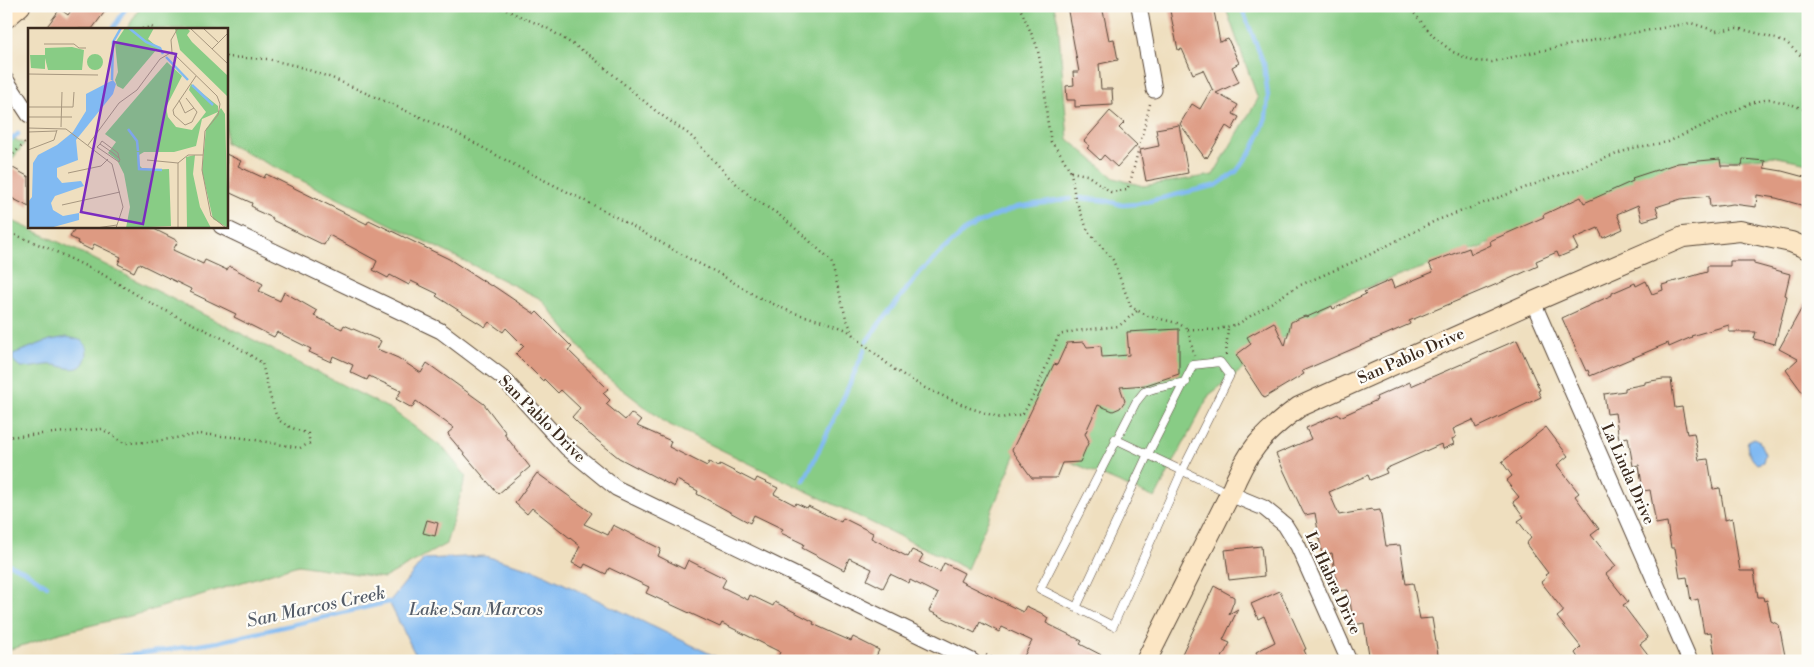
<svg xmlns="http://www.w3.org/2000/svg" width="1814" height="667" viewBox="0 0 1814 667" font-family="'Libre Bodoni',serif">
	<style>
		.green { fill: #88cc85; stroke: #627b52 }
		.water { fill: #81baf2; stroke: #5e7288 }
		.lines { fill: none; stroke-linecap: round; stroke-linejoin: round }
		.stream { stroke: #81baf2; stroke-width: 4.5 }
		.building { fill: #dd9a82 }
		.lane-casing { stroke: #564536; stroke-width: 9 }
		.street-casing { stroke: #564536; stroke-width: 17 }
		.secondary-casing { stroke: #564536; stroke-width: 22 }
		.path { stroke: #564536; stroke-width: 2.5; stroke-dasharray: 1 4; stroke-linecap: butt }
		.lane { stroke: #fff; stroke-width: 8 }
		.street { stroke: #fff; stroke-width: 15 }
		.secondary { stroke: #fce6c4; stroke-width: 20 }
		.labels { text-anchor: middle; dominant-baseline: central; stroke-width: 4.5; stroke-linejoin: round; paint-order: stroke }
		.street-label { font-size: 16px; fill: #3b2a1e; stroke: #fdfcf7 }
		.water-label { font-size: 18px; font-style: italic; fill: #545c68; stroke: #fdfcf7 }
		.inset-river { fill: none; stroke: #81baf2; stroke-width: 2.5 }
		.inset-road { fill: none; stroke: #a7977f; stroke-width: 1 }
		.view { fill: #7b2cbf; fill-opacity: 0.15; stroke: #7b2cbf; stroke-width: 2.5 }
		.inset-edge { fill: none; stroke: #3b2a1e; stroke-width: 2.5 }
	</style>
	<rect width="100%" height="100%" fill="#fdfcf7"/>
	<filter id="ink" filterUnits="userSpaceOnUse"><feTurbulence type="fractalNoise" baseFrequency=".02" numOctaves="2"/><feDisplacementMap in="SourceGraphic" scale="10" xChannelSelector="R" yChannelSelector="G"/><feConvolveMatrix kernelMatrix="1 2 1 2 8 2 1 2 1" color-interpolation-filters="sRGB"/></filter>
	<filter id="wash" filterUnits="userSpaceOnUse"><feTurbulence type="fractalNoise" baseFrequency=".0096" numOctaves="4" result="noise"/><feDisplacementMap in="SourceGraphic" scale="20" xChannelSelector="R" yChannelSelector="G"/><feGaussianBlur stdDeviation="1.12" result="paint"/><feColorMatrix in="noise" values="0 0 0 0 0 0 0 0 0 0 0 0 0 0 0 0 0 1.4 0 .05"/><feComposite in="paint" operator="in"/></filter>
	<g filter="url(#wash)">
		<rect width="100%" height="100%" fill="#efdfbf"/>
		<path class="green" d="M141 6H1054L1058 22 1068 139 1114 178 1143 186 1213 175 1258 99 1225 6H1808V163L1773 156 1670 166 1602 197 1479 248 1334 299 1209 395 1155 498 1066 460 1023 437 967 569 666 423 601 373 541 299 226 143V29H127Z
			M6 135 24 144 6 167Z
			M6 218 78 251 392 410 444 449 466 476 446 544 384 578 298 565 142 613 60 633 6 651Z"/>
		<path class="water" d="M67 337C71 338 78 339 82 341 90 347 87 361 81 366 75 372 61 366 54 365 43 364 33 369 22 367 18 366 16 364 13 360V354L18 352 50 340Z
			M1754 438 1759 441 1765 454 1763 462 1757 464C1751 459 1745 448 1748 441Z
			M485 556 535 570 725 661 418 660 389 602 424 559Z"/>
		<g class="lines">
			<path class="stream" d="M113 29 127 6
				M6 143 18 134
				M1080 198 1108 201 1122 205 1137 204 1217 185 1236 172 1253 149 1260 134 1266 117 1268 97 1264 64 1241 6
				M867 341 879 324 921 271 967 229 992 217 1017 207 1070 199
				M804 481 835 417 865 349
				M6 563 25 571 47 586
				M94 661 218 642 389 602 394 604"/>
		</g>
		<g id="blocks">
			<path class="building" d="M74 6H109L92 29H45L60 9 68 15Z
				M1067 6H1102L1109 40 1114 39 1118 60 1099 64 1101 89H1112L1113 105 1075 107V100H1067L1066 86 1074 85 1073 72H1079Z
				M1169 6H1213L1220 42 1228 39 1239 63 1232 67 1239 82 1216 93 1238 105 1233 114 1239 117 1232 130 1226 126 1207 158 1206 156 1205 158 1180 124 1192 104 1200 109 1211 90 1213 91 1203 70 1193 74 1182 49 1178 50Z
				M1110 111 1124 123 1119 128 1137 145 1117 167 1104 155 1100 160 1087 148 1090 146 1084 141Z
				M1179 125 1188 173 1146 181 1140 150 1159 146 1156 129Z
				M226 154 241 161 238 166 264 178 266 174 367 224 369 220 449 259 491 286 492 285 535 314 537 312 572 347 568 350 608 389 603 393 610 400 606 404 625 420 631 413 641 421 637 426 671 441 669 447 707 466 709 462 719 467 720 464 755 482 757 478 778 488 774 494 795 505 796 503 807 508 808 506 841 522 843 518 873 533 871 538 908 557 912 550 923 555 919 562 940 572 944 563 964 573 960 581 1023 612 1026 606 1041 613 1048 618 1046 623 1082 641 1080 644 1113 661H1033L1024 656 1032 641 1002 627 999 632 980 622 975 633 929 611 938 594 910 580 909 583 890 574 883 588 867 580 872 569 849 558 844 570 802 548 804 544 781 533 783 529 754 515 750 523 697 494 698 491 677 480 674 487 619 458 587 432 572 417 580 408 561 390 558 393 544 379 543 381 516 354 524 346 506 328 503 332 489 322 485 327 436 296 438 294 411 281 409 285 390 275 388 278 373 270 377 261 329 235 324 245 272 220 273 218 255 210V208L251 206 252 203 226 191Z
				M1720 159 1721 166H1742L1743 159 1765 161 1764 168 1782 171 1808 178V207L1776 198 1757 195 1756 207 1733 204 1710 207 1709 196 1681 199 1656 207 1659 216 1642 221 1638 205 1617 214 1623 229 1603 238 1598 228 1573 239 1578 249 1559 257 1557 252 1536 261 1538 266 1509 279 1409 321 1410 324 1302 371 1304 374 1264 398 1236 355 1251 344 1247 337 1274 322 1285 346 1291 322 1305 316 1307 317 1332 306 1333 309 1366 294 1364 292 1391 280 1394 288 1433 272 1429 263 1469 248 1471 254 1491 245 1490 241 1544 217 1543 215 1581 197 1584 203 1633 181 1632 178 1678 163Z
				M13 168 29 177V207L6 195V180Z
				M76 226H148L178 241 173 250 203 264 205 260 227 270 229 266 263 284 259 291 280 301 284 292 317 311 314 316 342 329 344 325 381 341 377 349 398 358 421 373 427 363 484 404 506 433 504 434 530 467 498 494 449 436 448 433 454 428 416 401 412 408 396 399 401 391 369 376 367 380 350 372 353 365 333 356 331 362 309 352 311 349 277 332 274 337 234 317 236 314 190 292 191 289 140 264H138L134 272 118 264 121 257 94 244 91 250 77 243 78 241 70 237Z
				M1730 261H1754V264L1790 274 1785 295 1787 296 1775 344 1754 339 1756 332H1729V325L1691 336 1692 337 1669 347 1668 343 1590 376 1588 370 1586 371 1562 318 1612 295V293L1635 283 1636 286 1646 281 1652 294 1663 290 1662 285 1707 272V266H1730Z
				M1808 297V400L1786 370 1798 359 1779 349Z
				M1179 329V374L1146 385 1120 387 1125 401 1120 408 1113 411 1098 405 1085 434 1089 441 1080 462 1062 463 1056 478H1032L1012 450 1054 364 1057 365 1067 343 1084 342 1087 347 1101 346 1102 357 1129 355 1127 332Z
				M1517 340 1540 390 1538 391 1541 397 1476 428 1473 420 1453 429 1456 437 1452 439 1454 444 1443 449 1442 444 1439 445 1385 469 1387 473 1370 480 1368 475 1329 492 1339 515 1372 509 1373 511 1380 510 1386 546 1400 545 1406 584 1413 583 1420 619 1432 618 1439 661H1418V657L1393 661H1370L1364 623 1354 625 1348 590 1338 591 1332 553 1322 555 1315 513 1305 515 1303 512 1276 454 1311 439 1306 428 1338 414 1340 417 1377 400 1376 397 1410 382 1411 386Z
				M1663 379H1671L1675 408 1682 407 1687 434 1694 433 1699 460 1708 459 1713 489 1720 488 1725 518V520L1732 518 1740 571H1754L1758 597H1763L1764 601 1767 600 1771 621 1779 625 1786 661H1716L1711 632 1704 633 1698 599 1691 601 1687 577 1680 578 1675 548H1671L1667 522 1656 524 1650 490 1643 491 1639 465 1633 466 1628 437 1619 439 1615 413 1607 414 1604 394 1625 391V388L1645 384V382Z
				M1546 427 1568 456 1557 465 1579 493 1575 496 1599 529 1591 535 1616 566 1606 574 1628 602 1623 605 1648 638 1640 644 1653 661H1580L1575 653 1581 647 1557 617 1563 612V610L1541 582 1547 577 1545 575 1548 573 1526 544 1531 538 1518 521 1524 517 1513 502 1519 497 1506 481 1512 476 1502 462Z
				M537 473 592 513 584 524 608 535 613 525 661 549 658 556 684 569 688 560 726 579 722 587 748 600 750 595 773 606 775 602 814 622 813 624 837 635 851 641 853 637 879 650 874 661H786L778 657 780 652 722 623 720 627 646 593 649 587 609 568 606 574 585 564 583 568 572 563 580 546 532 508 527 514 515 503Z
				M427 520 438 523 435 536 423 533Z
				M1261 546 1264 576 1229 580 1225 550Z
				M1214 586 1234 597V601L1229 614 1238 609 1223 640 1230 643 1220 661H1190L1181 656Z
				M1280 591 1306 649 1304 650 1309 661H1260L1256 652 1275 642 1264 616 1258 619 1251 604Z"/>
		</g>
	</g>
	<g filter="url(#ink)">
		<use href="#blocks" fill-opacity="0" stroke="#564536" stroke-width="1"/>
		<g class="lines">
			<g class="lane-casing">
				<path id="lane" d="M1115 439 1229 493
					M1076 608 1148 454 1193 365 1220 362 1230 375 1182 471 1113 626 1040 589 1136 402 1144 392 1156 388 1186 382"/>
			</g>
			<g class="street-casing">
				<path id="street" d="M1139 6 1154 90
					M6 80 29 115
					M221 226 441 331 502 377 567 448 616 488 972 661
					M1533 302 1690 661
					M1230 494 1264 508 1285 525 1298 546 1349 661"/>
			</g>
			<g class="secondary-casing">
				<path id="secondary" d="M6 18 20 6
					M1146 661 1230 494C1247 451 1262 434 1299 407L1533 302 1683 237 1740 231 1791 242 1808 249"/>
			</g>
			<path class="path" d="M497 6 547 28 591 56 657 112 690 135 729 177 751 197 778 214 802 234 831 261 846 318 854 335
				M1019 6 1037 46 1044 82 1047 118 1051 142 1060 153 1071 172
				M1408 6 1435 38 1453 52 1473 61 1492 62 1530 53 1615 36 1691 23 1716 31 1737 28 1764 35 1787 43 1808 62
				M142 29 151 27 156 29
				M226 57 267 59 297 66 332 78 456 133 520 168 607 212 688 258 718 273 756 296 791 312 829 323 847 330 895 370 925 388 970 408 1001 418 1023 414 1036 391 1059 335 1075 331 1119 326 1138 310
				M1150 104 1131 179 1127 190 1111 192 1087 175 1071 172 1075 198 1088 231 1113 260 1131 307 1148 316 1177 323 1188 329 1194 356
				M6 161 29 139
				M6 231 50 249 102 274 154 305 228 341 262 363C265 375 273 413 279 420 286 427 299 430 308 434L310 443 300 448 244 438 200 434 151 442 124 443 102 429 6 437
				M1188 329 1215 330 1238 324 1296 287 1369 255 1435 221 1633 148 1668 142 1751 103 1769 99 1793 105 1808 111
				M1226 355 1228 327
				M986 655 998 661"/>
			<use href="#lane" class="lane"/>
			<use href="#street" class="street"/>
			<use href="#secondary" class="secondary"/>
		</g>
	</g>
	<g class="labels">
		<g class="street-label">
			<text transform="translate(1411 356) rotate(-24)">San Pablo Drive</text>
			<text transform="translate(542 419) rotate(45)">San Pablo Drive</text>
			<text transform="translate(1628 474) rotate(66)">La Linda Drive</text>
			<text transform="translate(1333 583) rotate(65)">La Habra Drive</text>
		</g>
		<g class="water-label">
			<text transform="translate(316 607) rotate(-12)">San Marcos Creek</text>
			<text x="476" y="609">Lake San Marcos</text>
		</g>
	</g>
	<g transform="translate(28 28)">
		<rect width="200" height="200" fill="#efdfbf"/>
		<path d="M97 0H126L120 11 135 24 129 21 95 61 89 58 87 52 90 44 87 15ZM137 0H159L162 3 159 7 164 14 200 48V69L152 22 147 1ZM44 19 56 22 54 42H20L17 30V41L3 40 2 27H17V20ZM59 34a8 8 0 1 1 16 0a8 8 0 1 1-16 0ZM139 34 154 48 138 79 140 89 148 99 164 102 178 84 161 62 163 56 190 78V84L174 91 168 118 146 124H116L111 127 110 136 116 142 141 141 143 198 98 200 102 179 96 146 89 132 80 125 88 114 77 106ZM193 80 197 86 200 200 185 191 174 143 178 101ZM167 127 165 146 172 179 183 200H159L158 129Z" fill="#88cc85"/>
		<path d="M85 52 88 56 85 66 48 112 50 132 29 140V149L34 155 53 153 56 158 27 168 23 175 25 182 35 188 51 185V192L22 200H0V174L4 169 5 135 10 127 29 117 45 104 58 83V66Z" fill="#81baf2"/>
		<path class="inset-river" d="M101 0 118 14 132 20 135 26M138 29 160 52M84 52 85 14 93 0M164 57 185 77M100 101 109 113 110 123M110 124 111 141 134 142"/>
		<path class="inset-road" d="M150 0 143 12 144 24 189 68 192 76 190 87 177 103 174 142 183 188 198 200M162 0 200 36M176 1 190 14M16 16H46L51 20H58M184 21 200 5M0 46 70 47M158 70 169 84 164 94 157 97 146 87 145 82 168 48M151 72 157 85 166 80M0 79H45L46 64M0 89H44M33 99 34 64M0 100 38 101 84 136 95 179 88 200M72 116 85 125 91 130 92 131 91 134 69 119 72 116 74 113 90 125 91 130M60 117 91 75 109 62 132 31 144 24M0 122 26 112 29 102M0 131V104L29 103M119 132 150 135M40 145 73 138 80 131M34 177 92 164M68 200 89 197M150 200V135L160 127H175"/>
		<path class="view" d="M86 14 148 26 115 196 53 184Z"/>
		<rect width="200" height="200" class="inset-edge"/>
	</g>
	<rect width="1814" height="667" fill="none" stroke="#fdfcf7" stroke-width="25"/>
</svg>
